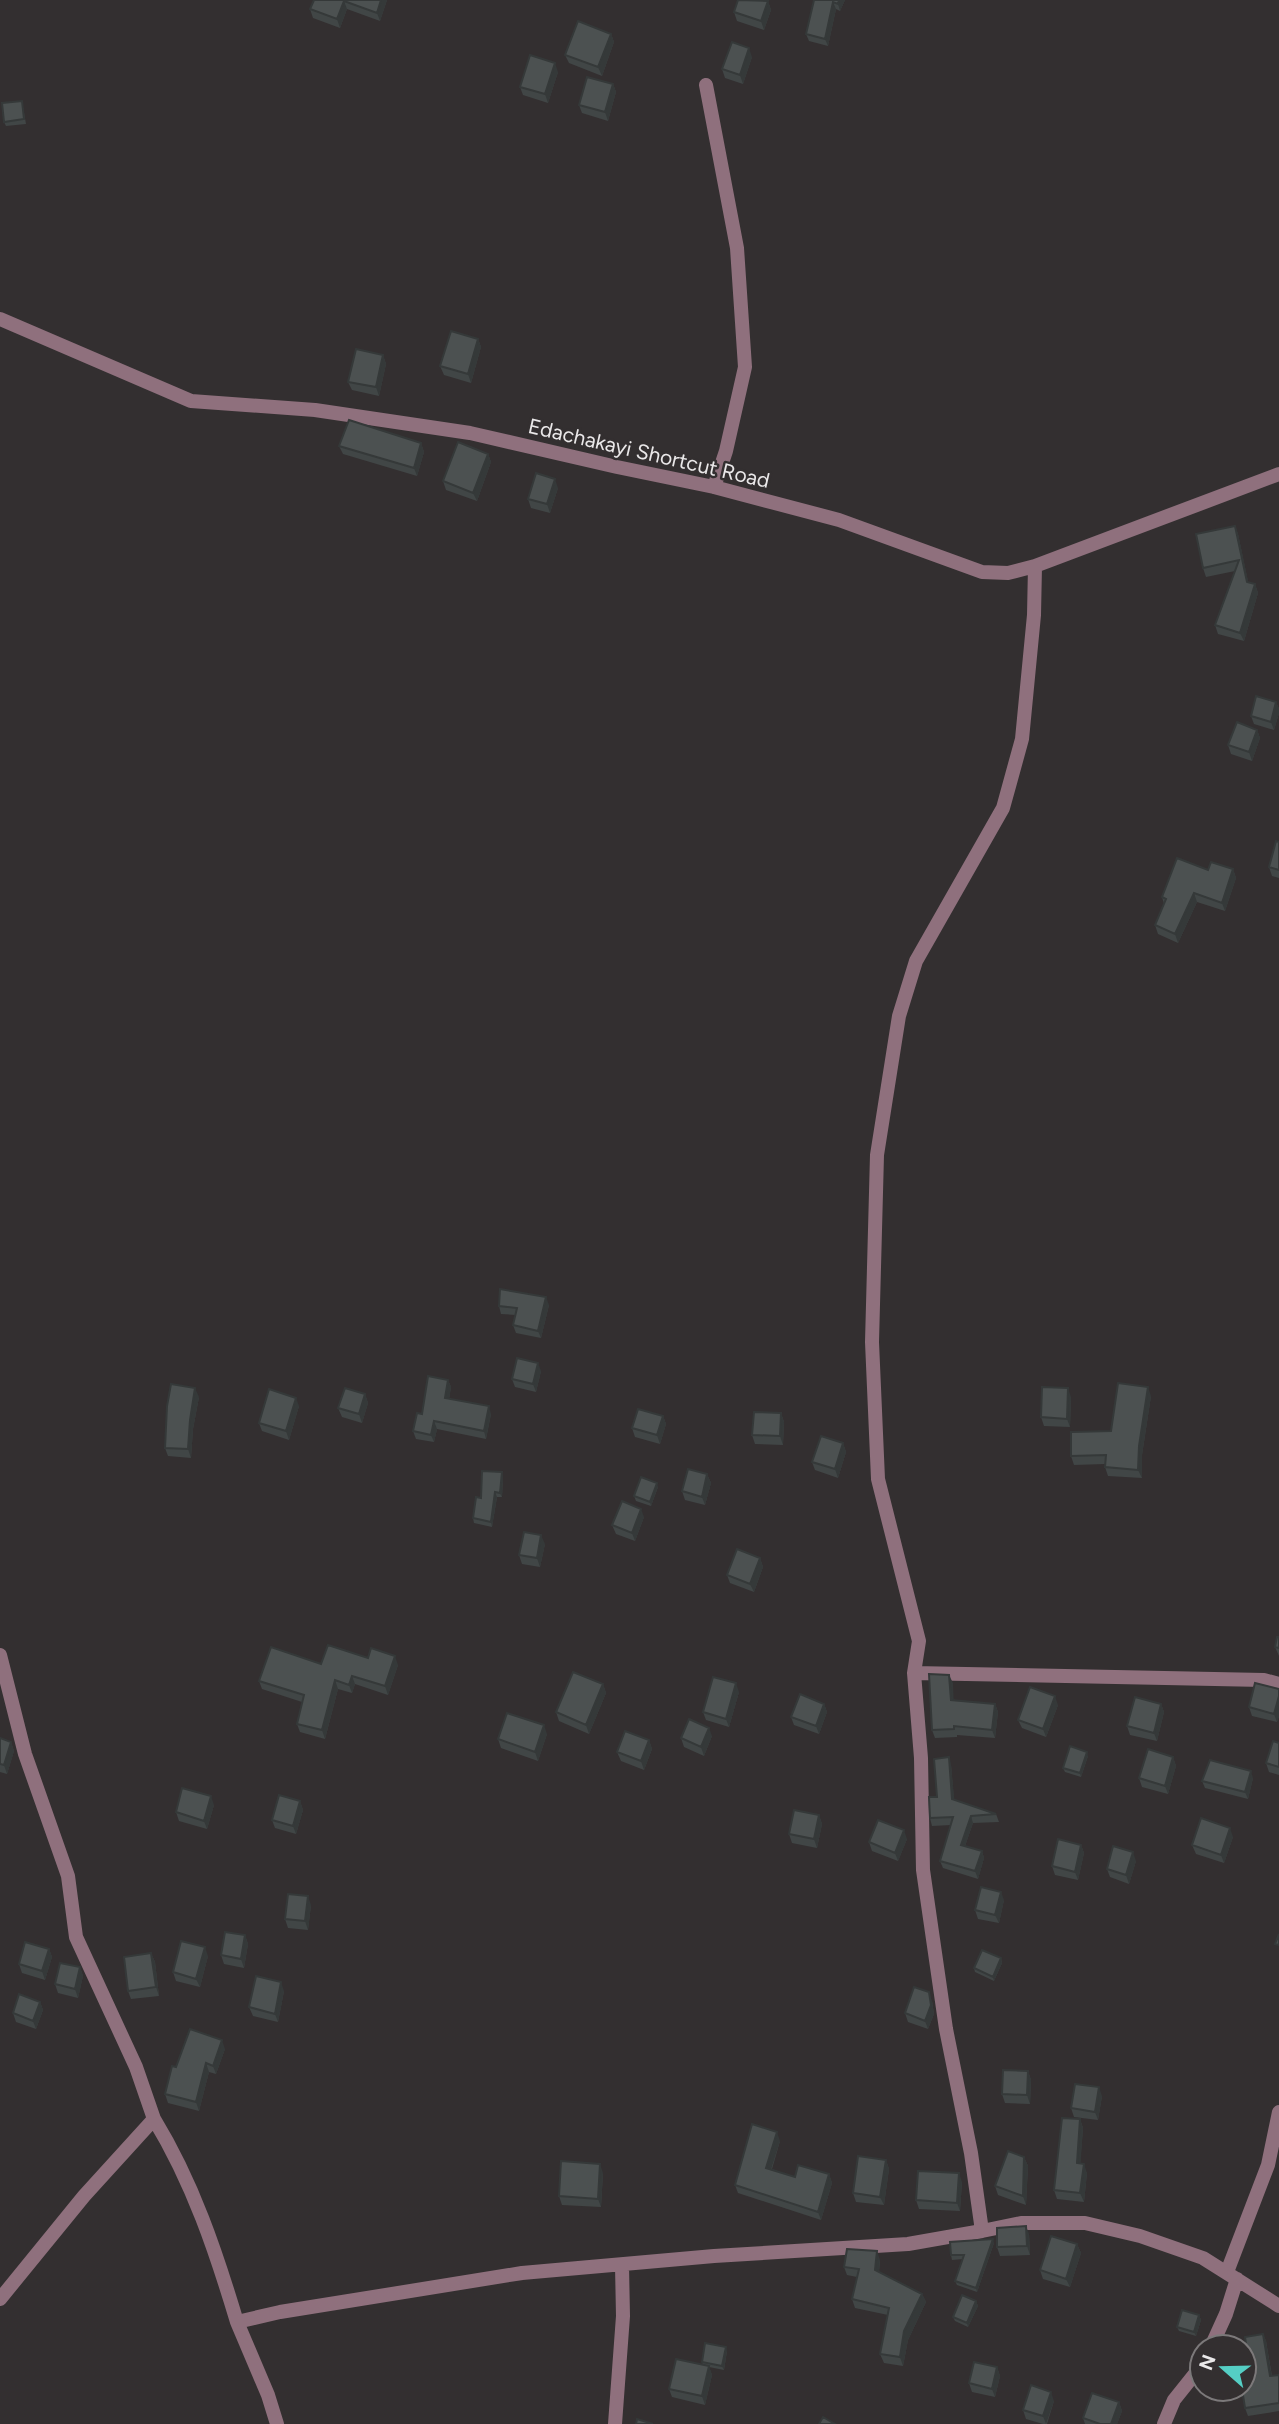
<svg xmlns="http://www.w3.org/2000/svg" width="1279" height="2424" viewBox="0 0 1279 2424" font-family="Figtree,sans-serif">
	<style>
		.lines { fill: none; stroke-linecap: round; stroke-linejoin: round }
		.street { stroke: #8f707d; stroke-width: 14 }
		.wall { fill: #414646 }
		.shaded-wall { fill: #353939 }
		.building { fill: #4c5151; stroke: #353939; stroke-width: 2 }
		.labels { text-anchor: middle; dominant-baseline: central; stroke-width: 5; stroke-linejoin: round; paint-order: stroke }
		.street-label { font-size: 21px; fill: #eae8e9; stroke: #332f30 }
	</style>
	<rect width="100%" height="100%" fill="#332f30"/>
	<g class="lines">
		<path class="street" d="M706 85 737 248 745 367 726 451 714 487
			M0 319 191 401 315 410 470 433 617 467 714 487 839 520 982 572 1008 573 1035 566 1279 474
			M1035 566 1034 615 1022 739 1003 808 916 961 899 1016 877 1155 872 1342 878 1479 919 1641 914 1673 921 1758 923 1870 946 2029 971 2153 982 2231 1021 2223H1085L1140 2236 1203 2258 1279 2306
			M0 1655 25 1754 68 1876 76 1937 136 2067 154 2119
			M914 1673 1264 1680 1279 1684
			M1227 2272 1268 2165 1279 2112
			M0 2299 84 2196 154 2119C193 2183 216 2252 237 2322L280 2312 522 2273 714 2256 908 2244 982 2231
			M237 2322 268 2395 277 2424
			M1211 2347 1226 2314 1237 2279
			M615 2424 623 2316 622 2266
			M1164 2424 1174 2400 1202 2365"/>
	</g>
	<path class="wall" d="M314 0H387L380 21 347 9 340 28 313 18 310 9Z
		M814 0H845L840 11 836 9 828 46 809 41 806 34Z
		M768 1 771 10 764 30 737 21 734 12Z
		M611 34 614 42 602 76 569 63 565 55Z
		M752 57 743 84 725 78 722 69Z
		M558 72 548 103 523 95 520 87Z
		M613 84 616 92 608 121 582 113 579 105Z
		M22 101 26 124 6 126 4 122Z
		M478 339 481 347 471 383 444 375 440 366Z
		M383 355 386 364 379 396 352 390 348 382Z
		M421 443 424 452 417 476 343 454 339 446Z
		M488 454 491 462 477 501 446 490 443 481Z
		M558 488 550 513 531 508 528 499Z
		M1235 526 1238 534 1248 582 1255 584 1258 593 1244 641 1218 634 1215 625 1235 571 1206 577 1203 568Z
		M1276 702 1279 709V713L1274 730 1254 724 1251 716Z
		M1257 730 1260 738 1252 761 1231 754 1228 745Z
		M1279 842V878L1272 876 1269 867Z
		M1233 869 1236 878 1225 911 1197 902 1178 943 1158 934 1155 925 1164 904 1162 897 1208 870Z
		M549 1305 541 1338 516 1333 513 1325 516 1315 501 1314 499 1306Z
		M541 1371 536 1392 515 1387 512 1379Z
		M448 1380 451 1387 449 1399 491 1414 486 1439 437 1429 434 1442 416 1439 413 1431 422 1414Z
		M365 1394 368 1403 362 1423 342 1417 338 1408Z
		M1151 1396 1142 1455V1478L1108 1476 1105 1467V1464L1074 1465 1071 1456 1111 1431Z
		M199 1397 193 1429 191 1458 168 1456 165 1448Z
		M1071 1397 1070 1427 1044 1426 1041 1417Z
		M299 1406 289 1440 262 1431 259 1423Z
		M781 1413 784 1422 783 1445 755 1444 752 1435Z
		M663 1416 666 1424 660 1444 635 1437 632 1428Z
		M843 1443 846 1452 838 1478 815 1470 812 1462Z
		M707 1474 711 1483 705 1505 685 1500 682 1491Z
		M503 1476 502 1497H497L492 1527 474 1523 473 1518 481 1498Z
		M658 1487 651 1506 636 1501 634 1496Z
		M644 1517 635 1541 616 1534 612 1525Z
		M545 1544 540 1567 522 1564 519 1555Z
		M760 1558 763 1567 754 1592 730 1583 727 1575Z
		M1279 1637V1656L1275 1647Z
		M368 1658 398 1665 388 1695 355 1684 352 1693 338 1689 325 1739 300 1732 297 1724 302 1702 262 1689 259 1681 321 1664Z
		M953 1683V1700L995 1704 998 1712 995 1738 957 1735V1737L935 1738 932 1730Z
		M603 1684 606 1693 589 1734 559 1721 556 1712Z
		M1279 1689V1716L1277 1722 1252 1716 1249 1707Z
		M739 1692 729 1727 706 1720 703 1712Z
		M824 1704 827 1712 819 1734 794 1725 791 1717Z
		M1161 1704 1164 1712 1157 1741 1130 1735 1127 1726Z
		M1058 1705 1046 1737 1022 1728 1018 1720Z
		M547 1734 538 1761 501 1748 498 1739Z
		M712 1736 704 1756 684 1747 681 1738Z
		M0 1738 11 1742 14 1751 7 1774 0 1772Z
		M649 1740 652 1749 644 1770 621 1761 617 1752Z
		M1279 1743V1775L1269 1772 1266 1763Z
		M1088 1756 1081 1777 1065 1772 1063 1768Z
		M1173 1757 1176 1766 1168 1794 1142 1787 1139 1778Z
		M951 1765 954 1800 996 1814 999 1822 973 1823 965 1846 982 1851 984 1858 978 1879 943 1868 940 1861 951 1825 932 1826 930 1818 937 1797Z
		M1253 1778 1248 1799 1205 1788 1202 1781Z
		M300 1801 303 1810 296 1834 275 1828 272 1820Z
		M214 1805 207 1829 179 1821 176 1812Z
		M819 1815 822 1824 817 1848 792 1843 789 1834Z
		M1233 1837 1224 1863 1196 1854 1192 1845Z
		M907 1839 898 1861 872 1851 869 1842Z
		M1081 1845 1084 1853 1078 1880 1055 1875 1052 1866Z
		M1136 1861 1129 1884 1110 1877 1107 1869Z
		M1004 1900 999 1923 978 1919 975 1910Z
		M311 1905 308 1930 288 1928 285 1919Z
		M245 1935 248 1944 244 1968 224 1964 221 1955Z
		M49 1949 52 1957 45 1980 22 1973 19 1964Z
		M151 1953 155 1962 159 1996 131 1999 128 1991Z
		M208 1956 200 1987 176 1981 173 1972Z
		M1001 1958 1002 1963 994 1981 975 1972 974 1968Z
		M80 1967 83 1976 78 1998 58 1993 55 1984Z
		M284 1991 278 2022 253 2016 249 2007Z
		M932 2001 934 2014 928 2029 908 2022 905 2013Z
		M40 2002 43 2010 36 2029 16 2022 13 2013Z
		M225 2049 216 2074 209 2072 199 2111 168 2103 165 2094 176 2067Z
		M1028 2071 1031 2080 1030 2104 1005 2103 1002 2094Z
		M1102 2096 1098 2120 1074 2117 1071 2108Z
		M1080 2119 1083 2128 1080 2164 1087 2173 1084 2202 1057 2199 1054 2190Z
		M780 2141 772 2169 795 2177 829 2174 832 2183 821 2220 738 2193 735 2185Z
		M1024 2157 1028 2166 1026 2205 998 2195 995 2186Z
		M886 2160 889 2169 884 2205 856 2202 853 2193Z
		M603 2173 601 2207 562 2205 559 2196Z
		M962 2182 960 2211 919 2209 916 2200Z
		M1029 2234 1030 2255 1000 2256 997 2247Z
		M994 2243 977 2292 957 2285 955 2281 963 2259 952 2260 951 2255Z
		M1077 2244 1081 2253 1070 2287 1043 2279 1040 2270Z
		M880 2260 879 2272 922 2294 926 2302 908 2340 903 2366 884 2363 880 2354 888 2315 855 2308 852 2299 857 2277 847 2275 844 2267Z
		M976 2301 978 2306 968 2327 955 2321 953 2317Z
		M1199 2315 1201 2320 1196 2336 1179 2331 1177 2327Z
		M1263 2334 1266 2341 1272 2376 1279 2375V2411L1248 2416 1245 2408Z
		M727 2351 724 2370 709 2367 712 2375 705 2405 672 2397 669 2389 703 2365 702 2362Z
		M997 2367 1000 2376 995 2397 972 2392 969 2383Z
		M1054 2401 1047 2424H1043L1026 2419 1023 2410Z
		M1119 2402 1122 2411 1117 2424H1085L1083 2418Z"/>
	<path class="shaded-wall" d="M381 0H387L380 21 377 13Z
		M839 0H845L840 11 838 4Z
		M344 1 347 9 340 28 337 19Z
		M768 1 771 10 764 30 761 21Z
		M833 2 836 9 828 46 825 39Z
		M611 34 614 42 602 76 598 67Z
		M749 48 752 57 743 84 740 75Z
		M555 63 558 72 548 103 545 94Z
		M613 84 616 92 608 121 605 112Z
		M478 339 481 347 471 383 468 374Z
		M383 355 386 364 379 396 376 387Z
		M421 443 424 452 417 476 414 468Z
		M488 454 491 462 477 501 473 493Z
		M555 479 558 488 550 513 547 504Z
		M1235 526 1238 534 1250 590 1247 582Z
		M1255 584 1258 593 1244 641 1240 633Z
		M1276 702 1279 709V713L1274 730 1271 722Z
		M1257 730 1260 738 1252 761 1249 752Z
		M1233 869 1236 878 1225 911 1222 903Z
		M1194 893 1197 902 1178 943 1175 934Z
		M546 1297 549 1305 541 1338 538 1331Z
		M538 1363 541 1371 536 1392 533 1384Z
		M448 1380 451 1387 448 1406 445 1398Z
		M1148 1387 1151 1396 1142 1455V1478L1138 1470 1139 1446Z
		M195 1388 199 1397 193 1429 191 1458 188 1449 190 1420Z
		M1068 1388 1071 1397 1070 1427 1067 1419Z
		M365 1394 368 1403 362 1423 359 1414Z
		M296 1398 299 1406 289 1440 286 1431Z
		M489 1406 491 1414 486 1439 484 1431Z
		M781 1413 784 1422 783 1445 780 1436Z
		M663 1416 666 1424 660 1444 657 1435Z
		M434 1421 437 1429 434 1442 431 1435Z
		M843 1443 846 1452 838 1478 835 1469Z
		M502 1472 503 1476 502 1497 500 1493Z
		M707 1474 711 1483 705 1505 702 1497Z
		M657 1483 658 1487 651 1506 650 1502Z
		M495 1492 497 1497 492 1527 491 1522Z
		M641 1509 644 1517 635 1541 632 1533Z
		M541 1535 545 1544 540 1567 537 1558Z
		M760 1558 763 1567 754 1592 750 1584Z
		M395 1656 398 1665 388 1695 385 1686Z
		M949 1675 953 1683 954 1709 951 1700Z
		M352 1676 355 1684 352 1693 349 1685Z
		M335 1680 338 1689 325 1739 322 1730Z
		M736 1683 739 1692 729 1727 726 1719Z
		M603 1684 606 1693 589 1734 586 1725Z
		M1055 1696 1058 1705 1046 1737 1043 1729Z
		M1279 1696V1716L1277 1722 1274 1714Z
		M824 1704 827 1712 819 1734 816 1726Z
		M995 1704 998 1712 995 1738 992 1730Z
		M1161 1704 1164 1712 1157 1741 1154 1733Z
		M544 1725 547 1734 538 1761 535 1752Z
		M709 1728 712 1736 704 1756 701 1747Z
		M649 1740 652 1749 644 1770 641 1761Z
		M11 1742 14 1751 7 1774 4 1765Z
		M1087 1752 1088 1756 1081 1777 1080 1773Z
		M949 1757 951 1765 955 1806 952 1799Z
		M1173 1757 1176 1766 1168 1794 1165 1786Z
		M1251 1771 1253 1778 1248 1799 1245 1792Z
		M211 1796 214 1805 207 1829 204 1821Z
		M300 1801 303 1810 296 1834 293 1826Z
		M819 1815 822 1824 817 1848 814 1839Z
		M971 1816 973 1823 963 1852 961 1845Z
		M1230 1828 1233 1837 1224 1863 1221 1855Z
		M904 1830 907 1839 898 1861 895 1853Z
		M1081 1845 1084 1853 1078 1880 1075 1872Z
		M982 1851 984 1858 978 1879 975 1871Z
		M1133 1852 1136 1861 1129 1884 1126 1875Z
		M1001 1892 1004 1900 999 1923 995 1915Z
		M308 1896 311 1905 308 1930 305 1921Z
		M245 1935 248 1944 244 1968 241 1959Z
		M205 1947 208 1956 200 1987 196 1979Z
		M49 1949 52 1957 45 1980 42 1971Z
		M151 1953 155 1962 159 1996 156 1987Z
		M1001 1958 1002 1963 994 1981 993 1977Z
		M80 1967 83 1976 78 1998 75 1989Z
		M281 1982 284 1991 278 2022 275 2014Z
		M929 1992 932 2001 934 2014 928 2029 925 2021Z
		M40 2002 43 2010 36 2029 33 2021Z
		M222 2040 225 2049 216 2074 213 2066Z
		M206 2063 209 2072 199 2111 196 2102Z
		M1028 2071 1031 2080 1030 2104 1027 2095Z
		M1099 2087 1102 2096 1098 2120 1095 2112Z
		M1080 2119 1083 2128 1080 2172 1077 2163Z
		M777 2132 780 2141 769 2176 766 2168Z
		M1024 2157 1028 2166 1026 2205 1023 2196Z
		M886 2160 889 2169 884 2205 880 2197Z
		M600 2164 603 2173 601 2207 598 2199Z
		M1084 2164 1087 2173 1084 2202 1080 2193Z
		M959 2173 962 2182 960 2211 957 2203Z
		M829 2174 832 2183 821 2220 818 2212Z
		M1026 2226 1029 2234 1030 2255 1027 2246Z
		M993 2239 994 2243 977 2292 976 2288Z
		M1077 2244 1081 2253 1070 2287 1066 2279Z
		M877 2251 880 2260 878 2279 875 2270Z
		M922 2294 926 2302 908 2340 903 2366 900 2357 904 2331Z
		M976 2301 978 2306 968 2327 967 2323Z
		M1199 2315 1201 2320 1196 2336 1194 2332Z
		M1263 2334 1266 2341 1273 2384 1270 2376Z
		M726 2347 727 2351 724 2370 722 2366Z
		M709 2366 712 2375 705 2405 702 2396Z
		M997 2367 1000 2376 995 2397 992 2389Z
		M1051 2392 1054 2401 1046 2424 1043 2416Z
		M1119 2402 1122 2411 1117 2424H1111Z"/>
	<path class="building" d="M314 0H381L377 13 344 1 337 19 310 9Z
		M738 0 768 1 761 21 734 12Z
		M814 0H839L838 4 833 2 825 39 806 34Z
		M578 21 611 34 598 67 565 55Z
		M732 42 749 48 740 75 722 69Z
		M530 55 555 63 545 94 520 87Z
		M587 77 613 84 605 112 579 105Z
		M22 101 24 119 4 122 2 103Z
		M451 331 478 339 468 374 440 366Z
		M356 349 383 355 376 387 348 382Z
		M349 420 421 443 414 468 339 446Z
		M458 442 488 454 473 493 443 481Z
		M536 473 555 479 547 504 528 499Z
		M1235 526 1247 582 1255 584 1240 633 1215 625 1239 560 1203 568 1196 534Z
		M1256 696 1276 702 1271 722 1251 716Z
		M1237 722 1257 730 1249 752 1228 745Z
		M1276 841 1279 842V870L1269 867Z
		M1177 858 1208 870 1211 862 1233 869 1222 903 1194 893 1175 934 1155 925 1166 899 1162 897Z
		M500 1289 546 1297 538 1331 513 1325 517 1308 499 1306Z
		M517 1358 538 1363 533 1384 512 1379Z
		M428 1376 448 1380 445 1398 489 1406 484 1431 434 1421 431 1435 413 1431 417 1413 422 1414Z
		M1118 1383 1148 1387 1139 1446 1138 1470 1105 1467 1106 1455 1071 1456V1432L1111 1431Z
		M171 1384 195 1388 190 1420 188 1449 165 1448 167 1406Z
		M1042 1387 1068 1388 1067 1419 1041 1417Z
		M345 1388 365 1394 359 1414 338 1408Z
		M269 1389 296 1398 286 1431 259 1423Z
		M638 1409 663 1416 657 1435 632 1428Z
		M754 1412 781 1413 780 1436 752 1435Z
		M821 1436 843 1443 835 1469 812 1462Z
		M688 1469 707 1474 702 1497 682 1491Z
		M482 1471 502 1472 500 1493 495 1492 491 1522 473 1518 476 1497 481 1498Z
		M641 1477 657 1483 650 1502 634 1496Z
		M622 1501 641 1509 632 1533 612 1525Z
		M524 1532 541 1535 537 1558 519 1555Z
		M737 1549 760 1558 750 1584 727 1575Z
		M1277 1637H1279V1648L1275 1647Z
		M328 1645 368 1658 371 1648 395 1656 385 1686 352 1676 349 1685 335 1680 322 1730 297 1724 304 1695 259 1681 271 1647 321 1664Z
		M573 1672 603 1684 586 1725 556 1712Z
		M929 1674 949 1675 951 1700 995 1704 992 1730 954 1726V1729L932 1730Z
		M713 1677 736 1683 726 1719 703 1712Z
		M1255 1683 1279 1689V1696L1274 1714 1249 1707Z
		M1030 1687 1055 1696 1043 1729 1018 1720Z
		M800 1694 824 1704 816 1726 791 1717Z
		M1135 1697 1161 1704 1154 1733 1127 1726Z
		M507 1713 544 1725 535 1752 498 1739Z
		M689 1719 709 1728 701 1747 681 1738Z
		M625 1731 649 1740 641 1761 617 1752Z
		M0 1738 11 1742 4 1765 0 1764Z
		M1273 1741 1279 1743V1767L1266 1763Z
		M1070 1746 1087 1752 1080 1773 1063 1768Z
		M1148 1749 1173 1757 1165 1786 1139 1778Z
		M949 1757 952 1799 996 1814 971 1816 961 1845 982 1851 975 1871 940 1861 953 1817 930 1818 929 1797H937L934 1759Z
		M1210 1760 1251 1771 1245 1792 1202 1781Z
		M182 1788 211 1796 204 1821 176 1812Z
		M279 1795 300 1801 293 1826 272 1820Z
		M794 1810 819 1815 814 1839 789 1834Z
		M1201 1818 1230 1828 1221 1855 1192 1845Z
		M878 1820 904 1830 895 1853 869 1842Z
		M1058 1839 1081 1845 1075 1872 1052 1866Z
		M1113 1846 1133 1852 1126 1875 1107 1869Z
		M981 1887 1001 1892 995 1915 975 1910Z
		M288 1894 308 1896 305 1921 285 1919Z
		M225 1932 245 1935 241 1959 221 1955Z
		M1279 1934V1945L1275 1944Z
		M181 1941 205 1947 196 1979 173 1972Z
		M25 1942 49 1949 42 1971 19 1964Z
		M982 1950 1001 1958 993 1977 974 1968Z
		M151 1953 156 1987 128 1991 124 1957Z
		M60 1963 80 1967 75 1989 55 1984Z
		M256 1976 281 1982 275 2014 249 2007Z
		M914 1987 929 1992 931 2005 925 2021 905 2013Z
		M19 1994 40 2002 33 2021 13 2013Z
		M190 2029 222 2040 213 2066 206 2063 196 2102 165 2094 172 2066 176 2067Z
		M1003 2070 1028 2071 1027 2095 1002 2094Z
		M1075 2084 1099 2087 1095 2112 1071 2108Z
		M1062 2118 1080 2119 1077 2163 1084 2164 1080 2193 1054 2190Z
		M752 2124 777 2132 766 2168 795 2177 798 2165 829 2174 818 2212 735 2185Z
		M1008 2151 1024 2157 1023 2196 995 2186Z
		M858 2156 886 2160 880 2197 853 2193Z
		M561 2161 600 2164 598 2199 559 2196Z
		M918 2171 959 2173 957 2203 916 2200Z
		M1026 2226 1027 2246 997 2247V2228Z
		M1051 2236 1077 2244 1066 2279 1040 2270Z
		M993 2239 976 2288 955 2281 964 2255H951L950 2242Z
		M847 2249 877 2251 875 2270 922 2294 904 2331 900 2357 880 2354 889 2308 852 2299 859 2269 844 2267Z
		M962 2295 976 2301 967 2323 953 2317Z
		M1182 2310 1199 2315 1194 2332 1177 2327Z
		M1263 2334 1270 2376 1279 2375V2403L1245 2408 1242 2389H1244V2380L1251 2379 1245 2337Z
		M705 2343 726 2347 722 2366 702 2362Z
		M676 2359 709 2366 702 2396 669 2389Z
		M974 2362 997 2367 992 2389 969 2383Z
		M1031 2385 1051 2392 1043 2416 1023 2410Z
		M1092 2393 1119 2402 1111 2424H1100L1083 2418Z
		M823 2417 835 2424H819Z
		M637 2419 653 2424H636Z"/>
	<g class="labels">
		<g class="street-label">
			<text transform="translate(649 453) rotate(13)">Edachakayi Shortcut Road</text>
		</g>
	</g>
	<g transform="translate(1223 2368) rotate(290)"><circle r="33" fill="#332f30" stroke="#7c797a" stroke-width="2"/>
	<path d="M0-5L12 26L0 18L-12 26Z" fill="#55cec4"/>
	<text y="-10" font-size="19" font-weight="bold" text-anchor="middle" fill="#eae8e9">N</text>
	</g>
</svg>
